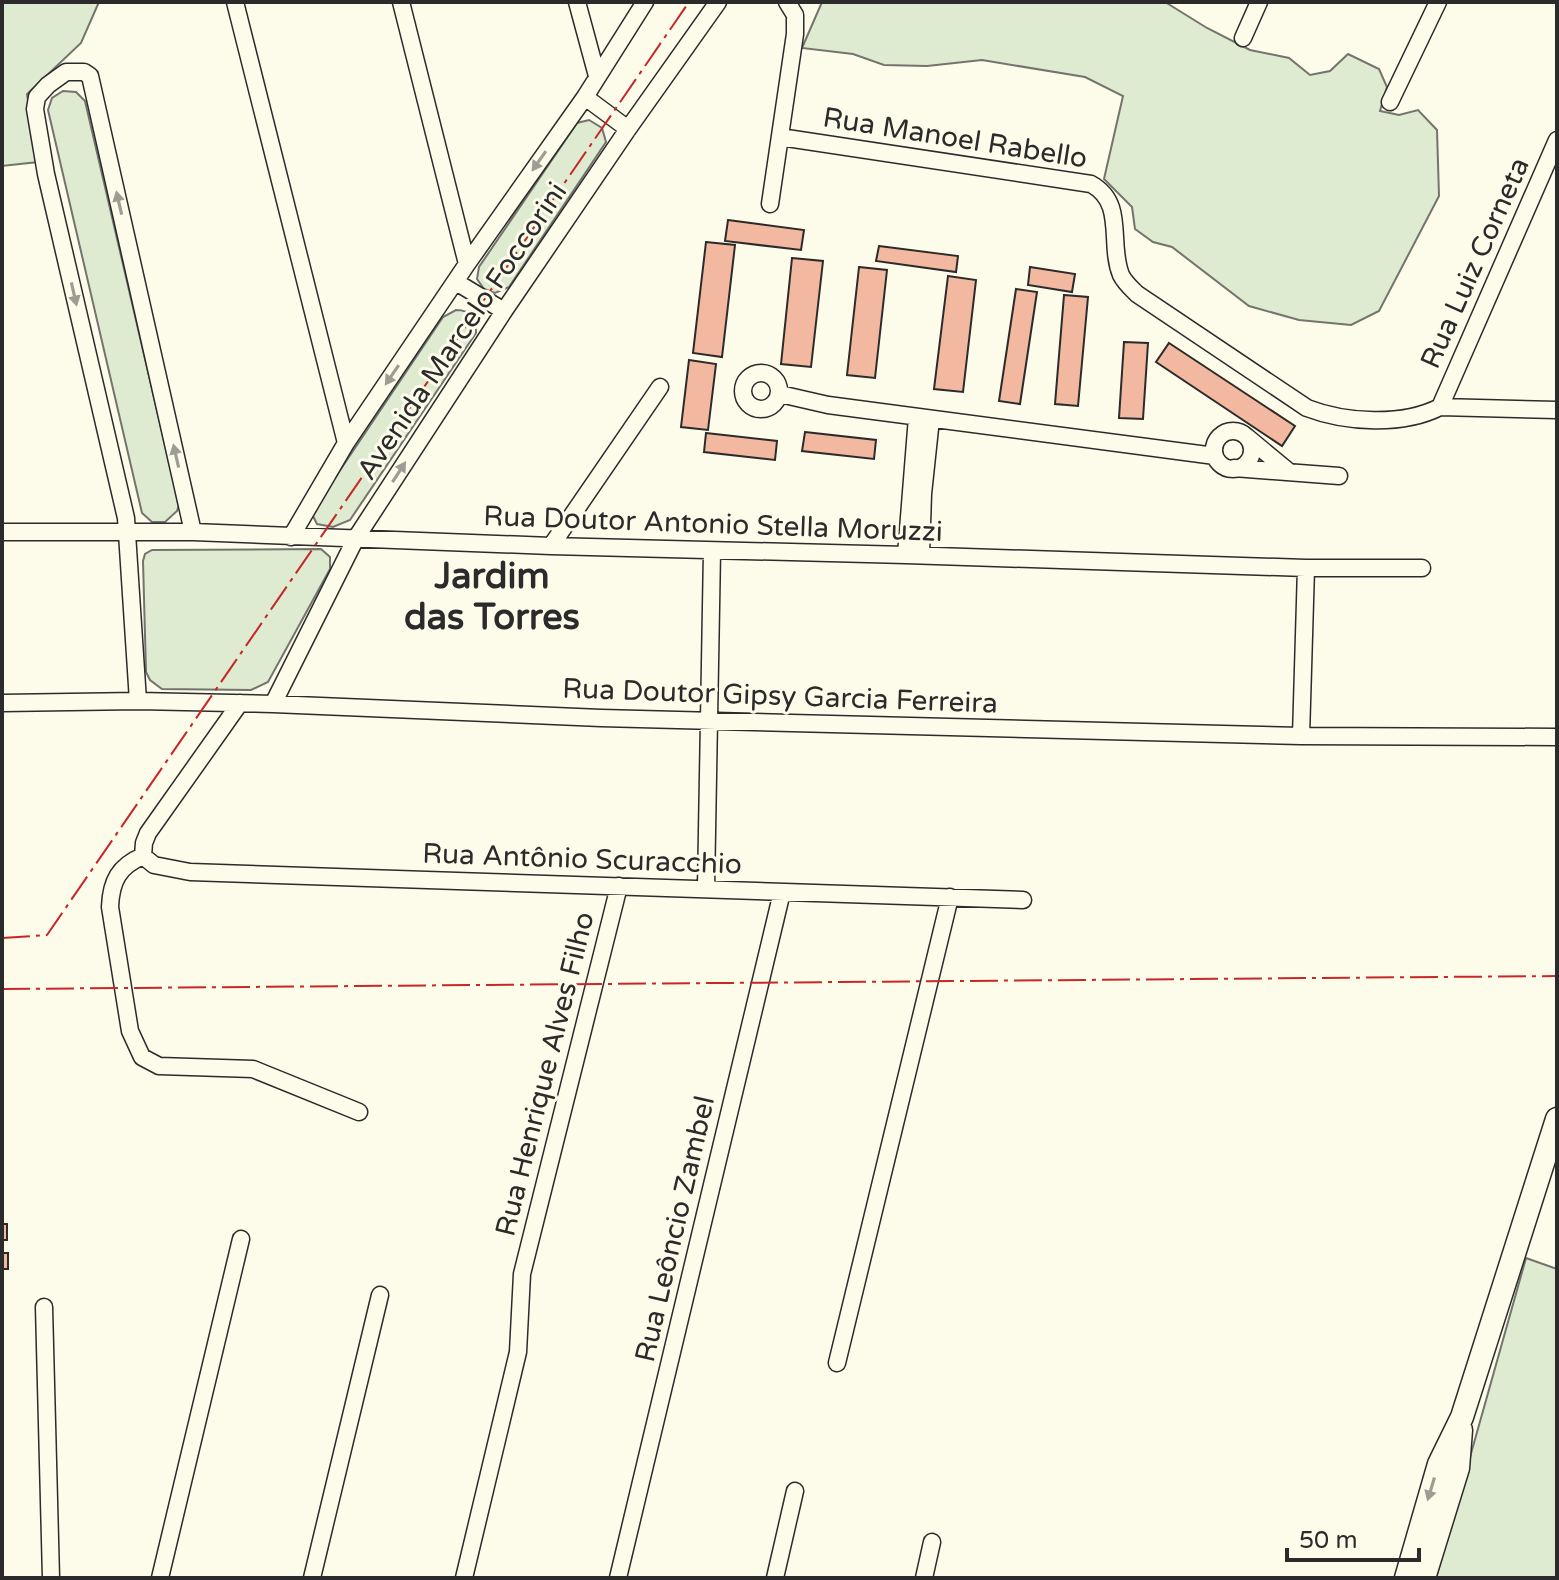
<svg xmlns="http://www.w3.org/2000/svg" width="1559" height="1580" viewBox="0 0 1559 1580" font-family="'Varela Round',sans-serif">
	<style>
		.green { fill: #deebd1; stroke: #74746e; stroke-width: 2 }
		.building { fill: #f2b8a0; stroke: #2b2b2b; stroke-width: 2 }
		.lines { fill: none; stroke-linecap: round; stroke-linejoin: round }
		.street-casing { stroke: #2b2b2b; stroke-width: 19 }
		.secondary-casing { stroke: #2b2b2b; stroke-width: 25 }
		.street { stroke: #fdfbea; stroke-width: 16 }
		.secondary { stroke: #fdfbea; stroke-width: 22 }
		.power { stroke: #c62828; stroke-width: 2; stroke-dasharray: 28 6 4 6; stroke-linecap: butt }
		.oneway { fill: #9e9d94 }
		.labels { text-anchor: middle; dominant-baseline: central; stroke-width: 6; stroke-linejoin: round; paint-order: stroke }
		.street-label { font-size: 28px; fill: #2b2b2b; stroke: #fdfbea }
		.district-label { font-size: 36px; font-weight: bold; fill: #2b2b2b; stroke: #fdfbea }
	</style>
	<rect width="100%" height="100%" fill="#fdfbea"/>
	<path class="green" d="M2 2H99L81 43 27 94 38 162 2 166Z
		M822 2H1165L1207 28 1250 50 1289 58 1310 75 1330 71 1348 54 1379 69 1387 87 1380 111 1399 115 1418 110 1437 130 1439 196 1379 311 1351 325 1299 320 1249 306 1172 247 1153 242 1135 229 1132 207 1104 179 1123 96 1085 77 982 60 927 66 884 65 853 54 802 48Z
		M63 91 76 92 85 101 179 505 177 511 165 522H152L142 513 48 110 52 98Z
		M589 120 602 128 606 142 509 287 495 293 484 289 477 279 479 267 577 123Z
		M456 310C472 310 476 319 476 333L350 520 333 527 317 524 313 516 314 509 443 317Z
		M321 549 330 557V569L268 682 251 690 162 689 150 680 146 672 143 561 145 554 152 550Z
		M1526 1258 1557 1269V1578H1436Z"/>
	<path class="building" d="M728 220 804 230 801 250 725 241Z
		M706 242 735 245 722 357 693 353Z
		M879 246 958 256 956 272 876 261Z
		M792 258 823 261 811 367 781 364Z
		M859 267 887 270 875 378 847 375Z
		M1030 267 1075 274 1072 292 1028 285Z
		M948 276 976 280 963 392 934 389Z
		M1016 289 1037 292 1020 404 999 401Z
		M1064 295 1088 297 1078 406 1055 404Z
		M1124 342 1148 343 1143 419 1119 418Z
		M1169 343 1295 426 1282 446 1156 362Z
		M689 360 716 364 708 430 681 427Z
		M805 432 876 440 874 459 802 451Z
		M706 433 777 441 775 460 704 452Z
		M2 1224H7V1240H2Z
		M2 1253H8V1269H2Z"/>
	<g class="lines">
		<g class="street-casing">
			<path id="street" d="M235 2 346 443
				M401 2 467 264
				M577 2 597 76
				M1243 38 1259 2
				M585 97 628 129
				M1390 102 1438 2
				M780 137 1091 184C1126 203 1108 243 1121 275 1125 283 1131 288 1137 294L1307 408C1346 423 1403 426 1440 407L1557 410
				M770 204 795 34V15L787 2
				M456 282 504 311
				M743 391a18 18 0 1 1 36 0a18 18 0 1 1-36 0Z
				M780 394 828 405 1215 456
				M1440 407 1557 140
				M1214 450a19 19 0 1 1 38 0a19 19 0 1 1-38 0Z
				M1247 437 1288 471
				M1234 468 1339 476
				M2 532H193L551 546 906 555 1306 568H1422
				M291 537 346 443 467 264 585 97 645 2
				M551 546 660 387
				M906 555 917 417
				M921 555 923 494 931 419
				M138 701 126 518 46 174 35 109 37 97 48 85 66 72H84L90 76 193 532
				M2 703 138 701 273 704 601 718 1301 736 1557 737
				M273 704 356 538 504 311 628 129 718 2
				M1301 736 1306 568
				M143 856 154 865 190 872 1023 900
				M143 856C119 866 111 881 110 907L130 1031 142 1057 159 1066 253 1069 359 1112
				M143 856 144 843 148 833 240 703
				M706 888 712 551
				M44 1307 51 1578
				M837 1363 950 897
				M160 1578 241 1239
				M312 1578 380 1295
				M464 1578 518 1352 522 1274 619 886
				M618 1578 782 892
				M775 1578 795 1491
				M924 1578 932 1542"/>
		</g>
		<g class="secondary-casing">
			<path id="secondary" d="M1406 1578 1439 1464 1462 1417 1557 1119
				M1424 1578 1458 1468 1461 1430"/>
		</g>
		<use href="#street" class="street"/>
		<use href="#secondary" class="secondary"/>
		<path class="power" d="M2 938 47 935 689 2
			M2 989 1557 976"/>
	</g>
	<defs><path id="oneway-solid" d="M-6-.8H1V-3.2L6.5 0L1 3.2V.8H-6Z" transform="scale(2)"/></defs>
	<g class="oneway">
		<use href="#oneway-solid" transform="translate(539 161) rotate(125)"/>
		<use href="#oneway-solid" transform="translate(119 203) rotate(-103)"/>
		<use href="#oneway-solid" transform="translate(74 294) rotate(77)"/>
		<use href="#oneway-solid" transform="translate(392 375) rotate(124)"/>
		<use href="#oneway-solid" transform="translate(176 456) rotate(-103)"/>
		<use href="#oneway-solid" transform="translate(399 472) rotate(-57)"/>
		<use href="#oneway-solid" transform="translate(1431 1489) rotate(107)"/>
	</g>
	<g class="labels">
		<g class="street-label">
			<text transform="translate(955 138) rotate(9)">Rua Manoel Rabello</text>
			<text transform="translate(1475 263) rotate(-66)">Rua Luiz Corneta</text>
			<text transform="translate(462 331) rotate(-56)">Avenida Marcelo Foccorini</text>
			<text transform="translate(713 524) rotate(2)">Rua Doutor Antonio Stella Moruzzi</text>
			<text transform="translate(780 696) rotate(2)">Rua Doutor Gipsy Garcia Ferreira</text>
			<text transform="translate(582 859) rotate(2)">Rua Antônio Scuracchio</text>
			<text transform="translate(545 1074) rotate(-76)">Rua Henrique Alves Filho</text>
			<text transform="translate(675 1229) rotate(-77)">Rua Leôncio Zambel</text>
		</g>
		<g class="district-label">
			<text x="492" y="576">Jardim<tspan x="492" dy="41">das Torres</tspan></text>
		</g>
	</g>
	<rect width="1559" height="1580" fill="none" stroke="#2b2b2b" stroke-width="8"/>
	<path d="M1287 1548v12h132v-12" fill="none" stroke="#2b2b2b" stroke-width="4"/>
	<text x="1299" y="1548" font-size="24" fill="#2b2b2b" stroke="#fdfbea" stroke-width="6" paint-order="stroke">50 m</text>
</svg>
